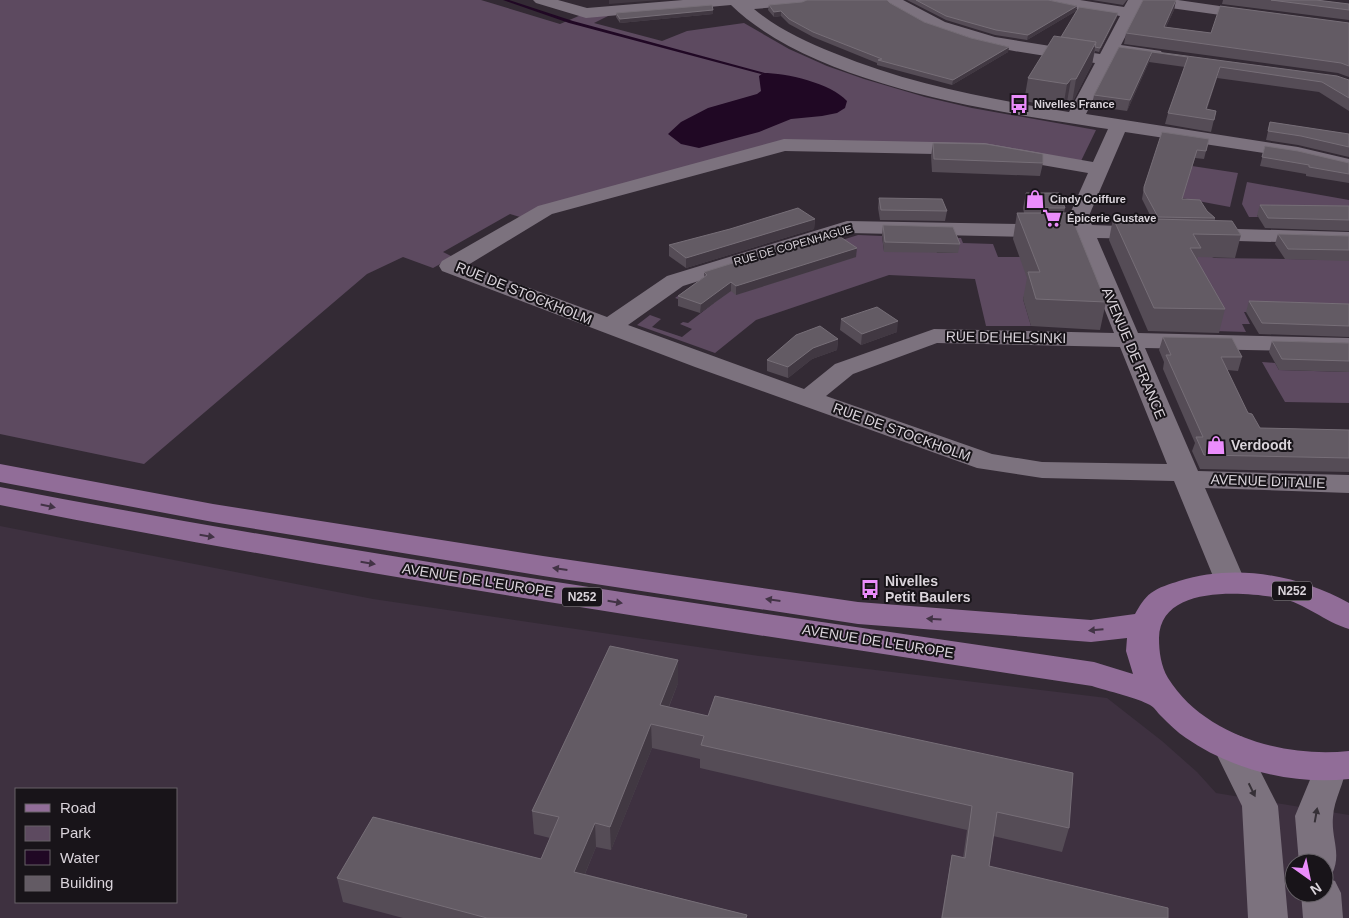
<svg xmlns="http://www.w3.org/2000/svg" width="1349" height="918" viewBox="0 0 1349 918" font-family="Helvetica,sans-serif">
<style>
.built{fill:#3e3140;fill-rule:evenodd}
.green{fill:#5d4a60}
.water{fill:#200824}
.lines{fill:none;stroke-linecap:round;stroke-linejoin:round}
.stream{fill:#200824;fill-rule:evenodd}
.street{fill:#7c727e;fill-rule:evenodd}
.primary{fill:#916d98;fill-rule:evenodd}
.wall{fill:#554c56}
.shaded-wall{fill:#413842}
.building{fill:#635b64;stroke:#766e77}
.oneway{fill:#423345}
.oneway2{fill:#363037}
.labels{text-anchor:middle;stroke-width:4;stroke-linejoin:round;paint-order:stroke}
.far-poi-label{font-size:11px;font-weight:bold;fill:#dad4db;stroke:#181419;text-anchor:start}
.far-street-label{font-size:11px;fill:#dad4db;stroke:#181419}
.shield{fill:#181419;stroke:#a09aa1;stroke-width:1}
.shield-label{font-size:12px;font-weight:bold;fill:#dad4db}
.street-label{font-size:14px;fill:#dad4db;stroke:#181419}
.poi-label{font-size:14px;font-weight:bold;fill:#dad4db;stroke:#181419;text-anchor:start}
</style>
<rect width="100%" height="100%" fill="#332a34"/>
<path class="built" d="M0,526L373,599L759,656L1107,698L1162,741L1197,772L1216,793L1349,815V918H0ZM16,789H176V902H16ZM1294,863H1324V893H1294Z"/>
<g class="green">
<polygon points="0,0 481,0 560,24 581,15 606,13 608,16 594,23 662,41 687,31 744,23 789,49 827,66 864,79 925,97 972,108 1096,130 1081,161 782,141 520,217 510,214 443,252 453,257 433,268 403,257 367,274 144,464 0,434"/>
<polygon points="1192,166 1238,173 1230,207 1182,198"/>
<polygon points="1247,182 1349,200 1349,216 1257,215 1258,217 1249,217 1242,204"/>
<polygon points="858,235 882,236 884,251 936,250 937,253 957,253 953,238 961,238 963,243 993,244 998,257 1032,257 1029,283 1023,299 1031,326 986,326 975,279 889,275 756,320 715,353 637,325 650,315 661,319 652,327 682,337 692,329 680,324 683,322 688,323 714,303 684,301 675,298 689,288"/>
<polygon points="1179,241 1214,258 1349,260 1349,315 1244,312 1250,324 1242,324 1246,332 1215,331"/>
<polygon points="1262,362 1275,363 1279,370 1349,372 1349,403 1285,402"/>
</g>
<path class="water" d="M763,73C786,73 831,83 847,101L845,108L837,113L822,116L791,119L759,132L699,148L681,144L668,134L681,122L708,108L757,94L761,91L759,76Z"/>
<g class="lines">
<polygon class="stream" points="503,0 509,0 573,21 765,73 761,74 569,23"/>
<g class="street">
<path d="M533,0H558L587,8L683,0H809L806,3L801,5L754,9C778,29 806,42 834,53C909,84 989,99 1069,112L1095,63C1033,54 957,47 903,13C897,9 889,6 884,0H903L945,22L995,37L1100,54L1120,16L1053,5L1048,3L1045,0H1080L1124,7L1128,0H1178L1261,12L1264,15L1261,18L1256,20L1142,4L1121,45L1161,51L1163,55L1161,59L1155,60L1116,55L1086,114L1298,147L1349,159V171L1296,158L1125,132L1088,218L1092,225L1147,227L1155,228L1158,233L1155,238L1147,239L1097,238L1138,333L1349,338V352L1145,348L1198,471L1349,475V493L1205,488L1245,581L1241,588L1230,591L1219,588L1215,581L1174,481L1042,478L977,468L695,367L442,271L439,266L442,261L538,206L784,139L984,143L1093,162L1108,129C997,112 814,86 731,5L586,18L536,3ZM785,151L984,155L1088,173L1068,218L1070,225L847,221L667,276L607,317L468,265L552,214ZM849,233L1076,238L1114,333L934,329L835,364L804,389L628,325L683,286ZM937,343L1120,347L1167,464L1042,462L992,454L826,396L853,374Z"/>
<polygon points="1203,228 1349,232 1349,244 1203,240 1195,239 1192,234 1195,229"/>
<polygon points="1231,733 1243,737 1278,806 1288,918 1248,918 1242,806 1213,747 1219,737"/>
<path d="M1332,754L1345,758C1349,778 1334,796 1333,817C1331,839 1342,853 1332,874L1324,877V863H1299L1295,816L1319,758Z"/>
<polygon points="1324,877 1335,881 1341,893 1343,918 1303,918 1301,893 1324,893"/>
</g>
<path class="primary" d="M0,464L213,504L543,556L858,602L1091,620L1135,614C1139,607 1144,598 1151,593C1159,587 1170,584 1179,581C1236,563 1298,575 1349,603V629C1325,622 1305,603 1280,598C1245,592 1160,584 1159,638C1159,652 1161,666 1168,678C1204,736 1285,758 1349,751V779C1293,785 1232,770 1186,738C1177,732 1169,724 1161,716C1157,712 1154,707 1150,705C1138,698 1107,691 1092,686C727,630 362,577 0,505V487C363,557 728,608 1094,662L1133,674L1126,651L1127,638L1091,642L858,624L543,576L213,522L0,482Z"/>
</g>
<g class="wall">
<polygon points="907,0 1048,0 1077,6 1076,11 1027,40 995,35 946,20"/>
<polygon points="1092,0 1127,0 1123,5"/>
<polygon points="1176,0 1174,10 1166,27 1211,33 1349,23 1349,77 1338,73 1124,44 1126,33"/>
<polygon points="1223,0 1316,0 1349,4 1349,20 1222,4"/>
<polygon points="890,3 924,22 971,38 1009,47 1008,52 952,85 877,65 877,63 813,37 789,24 781,16 774,17 768,10 769,5"/>
<polygon points="713,10 713,14 620,23 616,17 616,13"/>
<polygon points="1117,17 1099,52 1095,51 1092,64 1072,103 1067,102 1063,108 1024,101 1028,78 1061,37"/>
<polygon points="1119,47 1349,80 1349,111 1319,92 1217,78 1207,109 1216,111 1211,132 1165,124 1168,113 1185,67 1149,62 1127,111 1092,106 1094,95"/>
<polygon points="1270,122 1349,134 1349,157 1298,145 1266,140"/>
<polygon points="1209,139 1204,159 1195,158 1182,199 1207,211 1215,218 1215,220 1241,235 1235,258 1198,257 1197,261 1225,309 1219,333 1148,331 1109,240 1113,218 1152,219 1142,199 1144,187"/>
<polygon points="933,143 1043,163 1040,176 932,172 931,156"/>
<polygon points="1265,146 1349,163 1349,183 1306,176 1306,174 1260,166"/>
<polygon points="1026,193 1065,208 1064,213 1106,302 1100,330 1031,326 1023,299 1027,278 1013,239 1017,213 1024,213 1023,208"/>
<polygon points="879,198 947,211 945,221 880,220 878,208"/>
<polygon points="1260,205 1349,206 1349,231 1265,228 1257,215"/>
<polygon points="815,219 814,229 686,268 669,256 669,245"/>
<polygon points="883,225 960,244 958,253 884,252 882,235"/>
<polygon points="1278,234 1349,236 1349,261 1285,259 1275,244"/>
<polygon points="856,257 736,295 731,291 700,313 678,306 678,296 704,277 704,272"/>
<polygon points="1249,301 1349,304 1349,337 1259,334 1246,312"/>
<polygon points="841,319 897,332 861,345 840,330"/>
<polygon points="1163,337 1242,357 1238,371 1227,370 1248,413 1260,428 1349,430 1349,472 1200,469 1192,451 1195,443 1163,369 1164,362 1159,350"/>
<polygon points="838,339 837,350 812,359 788,378 767,371 767,360"/>
<polygon points="1272,341 1349,343 1349,372 1279,370 1269,352"/>
<polygon points="678,683 669,707 1069,828 1062,852 993,836 989,866 1168,918 941,918 952,855 963,858 967,830 700,768 700,759 652,748 611,850 596,847 585,874 747,915 746,918 403,918 343,902 337,878 541,859 550,838 534,834 532,811"/>
</g>
<g class="shaded-wall">
<polygon points="609,0 660,0 609,4"/>
<polygon points="1176,0 1174,10 1161,37 1164,27"/>
<polygon points="1077,6 1076,11 1027,40 1028,35"/>
<polygon points="713,10 713,14 620,23 620,19"/>
<polygon points="781,11 781,16 774,17 774,12"/>
<polygon points="1118,13 1117,17 1099,52 1100,48"/>
<polygon points="1096,42 1092,64 1072,103 1076,79"/>
<polygon points="1009,47 1008,52 952,85 953,80"/>
<polygon points="1152,52 1149,62 1127,111 1130,100"/>
<polygon points="1220,67 1217,78 1203,120 1206,109"/>
<polygon points="1071,79 1067,102 1063,108 1067,84"/>
<polygon points="815,219 814,229 686,268 686,258"/>
<polygon points="857,248 856,257 736,295 736,286"/>
<polygon points="731,282 731,291 700,313 701,304"/>
<polygon points="898,321 897,332 861,345 862,334"/>
<polygon points="838,339 837,350 812,359 788,378 788,367 813,348"/>
<polygon points="678,660 678,683 661,726 660,705"/>
<polygon points="651,724 652,748 611,850 610,827"/>
<polygon points="595,823 596,847 576,895 574,872"/>
</g>
<g class="building">
<polygon points="807,0 887,0 890,3 924,22 971,38 1009,47 953,80 878,60 882,59 813,32 789,19 781,11 774,12 769,5 802,2"/>
<polygon points="916,0 1048,0 1077,6 1028,35 996,30 946,16"/>
<polygon points="1143,0 1176,0 1164,27 1211,33 1220,6 1349,23 1349,66 1341,63 1126,33"/>
<polygon points="1271,0 1316,0 1349,4 1349,10"/>
<polygon points="712,5 713,10 620,19 616,13"/>
<polygon points="1079,7 1118,13 1100,48 1095,47 1096,42 1061,37"/>
<polygon points="1054,36 1096,42 1076,79 1071,79 1067,84 1028,78"/>
<polygon points="1119,47 1337,76 1349,80 1349,98 1322,82 1220,67 1206,109 1216,111 1214,120 1168,113 1188,57 1152,52 1130,100 1094,95"/>
<polygon points="1270,122 1349,134 1349,147 1301,136 1268,131"/>
<polygon points="1162,132 1209,139 1206,151 1197,150 1182,199 1200,200 1207,211 1215,218 1158,217 1144,191 1144,187"/>
<polygon points="933,143 986,144 1043,154 1043,163 934,159"/>
<polygon points="1265,146 1298,151 1349,163 1349,174 1309,167 1309,165 1262,157"/>
<polygon points="1026,193 1059,193 1065,208 1029,208"/>
<polygon points="879,198 942,199 947,211 881,210"/>
<polygon points="1260,205 1349,206 1349,220 1268,218"/>
<polygon points="798,208 815,219 686,258 669,245 730,229"/>
<polygon points="1017,213 1070,213 1106,302 1036,299 1028,272 1040,272"/>
<polygon points="1113,218 1232,221 1241,235 1193,234 1201,248 1190,248 1225,309 1154,308"/>
<polygon points="883,225 953,227 960,244 885,242"/>
<polygon points="833,232 857,248 736,286 731,282 701,304 678,296 707,275 704,272"/>
<polygon points="1278,234 1349,236 1349,250 1288,249"/>
<polygon points="1249,301 1349,304 1349,326 1262,323"/>
<polygon points="877,307 898,321 862,334 841,319"/>
<polygon points="820,326 838,339 813,348 788,367 767,360 796,335"/>
<polygon points="1163,337 1232,338 1242,357 1221,357 1248,413 1252,414 1260,428 1349,430 1349,458 1204,455 1196,437 1203,437 1166,355 1171,355"/>
<polygon points="1272,341 1349,343 1349,361 1282,359"/>
<polygon points="610,646 678,660 660,705 708,716 715,696 1073,773 1069,828 997,812 989,866 1168,908 1168,918 942,918 952,855 965,858 972,806 701,745 704,736 651,724 610,827 595,823 574,872 747,915 746,918 487,918 337,878 373,817 541,859 559,817 532,811"/>
</g>
<defs><path id="oneway-solid" d="M-6-.8H1V-3.2L6.5 0L1 3.2V.8H-6Z" transform="scale(1.25)"/></defs>
<g class="oneway">
<use href="#oneway-solid" transform="translate(48 506) rotate(12)"/>
<use href="#oneway-solid" transform="translate(207 536) rotate(9)"/>
<use href="#oneway-solid" transform="translate(368 563) rotate(9)"/>
<use href="#oneway-solid" transform="translate(560 569) rotate(-172)"/>
<use href="#oneway-solid" transform="translate(773 600) rotate(-172)"/>
<use href="#oneway-solid" transform="translate(615 602) rotate(9)"/>
<use href="#oneway-solid" transform="translate(934 619) rotate(-176)"/>
<use href="#oneway-solid" transform="translate(1096 630) rotate(175)"/>
</g>
<g class="oneway2">
<use href="#oneway-solid" transform="translate(1252 790) rotate(64)"/>
<use href="#oneway-solid" transform="translate(1316 815) rotate(-80)"/>
</g>
<defs>
<g id="bus-bare" transform="scale(1.5)"><path d="M-5-6H5V4H4V6H2V4H-2V6H-4V4H-5ZM-3.5-4V0h7V-4ZM-3.5 1.2v1.5H-2V1.2ZM2 1.2v1.5H3.5V1.2Z" fill="#eb8dfc" stroke="#181419" stroke-width="2.5" paint-order="stroke"/></g>
<g id="shop-bare" transform="scale(1.5)"><path d="M-5-2.5h2.3a2.7 3.5 0 0 1 5.4 0H5L5.5 6h-11ZM-1.5-2.5h3a1.5 2.3 0 0 0-3 0Z" fill="#eb8dfc" stroke="#181419" stroke-width="2.5" paint-order="stroke"/></g>
<g id="supermarket-bare" transform="scale(1.5)"><path d="M-6-5.5h2.5l.6 2H6L4.5 2H-2.5L-4.4-4H-6ZM-1.5 3.2a1.3 1.3 0 1 0 .1 0ZM3 3.2a1.3 1.3 0 1 0 .1 0Z" fill="#eb8dfc" stroke="#181419" stroke-width="2.5" paint-order="stroke"/></g>
</defs>
<g fill-rule="evenodd">
<use href="#bus-bare" x="1019" y="104"/>
<use href="#shop-bare" x="1035" y="199"/>
<use href="#supermarket-bare" x="1052" y="218"/>
<use href="#shop-bare" x="1216" y="445"/>
<use href="#bus-bare" x="870" y="589"/>
</g>
<g class="labels">
<g class="far-poi-label">
<text x="1034" y="108">Nivelles France</text>
<text x="1050" y="203">Cindy Coiffure</text>
<text x="1067" y="222">Épicerie Gustave</text>
</g>
<g class="far-street-label">
<text transform="translate(793 245) rotate(-16)" y="4">RUE DE COPENHAGUE</text>
</g>
<g class="shield">
<rect x="1272" y="581.5" width="40" height="19" rx="4"/>
<rect x="562" y="587.5" width="40" height="19" rx="4"/>
</g>
<g class="shield-label">
<text x="1292" y="595">N252</text>
<text x="582" y="601">N252</text>
</g>
<g class="street-label">
<text transform="translate(524 293) rotate(22)" y="5">RUE DE STOCKHOLM</text>
<text transform="translate(1006 337) rotate(1)" y="5">RUE DE HELSINKI</text>
<text transform="translate(1134 353) rotate(67)" y="5">AVENUE DE FRANCE</text>
<text transform="translate(902 432) rotate(20)" y="5">RUE DE STOCKHOLM</text>
<text transform="translate(1268 481) rotate(2)" y="5">AVENUE D'ITALIE</text>
<text transform="translate(478 580) rotate(9)" y="5">AVENUE DE L'EUROPE</text>
<text transform="translate(878 641) rotate(9)" y="5">AVENUE DE L'EUROPE</text>
</g>
<g class="poi-label">
<text x="1231" y="450">Verdoodt</text>
<text x="885" y="586">Nivelles<tspan x="885" dy="16">Petit Baulers</tspan></text>
</g>
</g>
<rect x="15" y="788" width="162" height="115" fill="#181419" stroke="#666167"/>
<rect x="25" y="804" width="25" height="8" fill="#916d98" stroke="#666167"/>
<text x="60" y="813" font-size="15" fill="#dad4db">Road</text>
<rect x="25" y="826" width="25" height="15" fill="#5d4a60" stroke="#666167"/>
<text x="60" y="838" font-size="15" fill="#dad4db">Park</text>
<rect x="25" y="850" width="25" height="15" fill="#200824" stroke="#666167"/>
<text x="60" y="863" font-size="15" fill="#dad4db">Water</text>
<rect x="25" y="876" width="25" height="15" fill="#635b64" stroke="#666167"/>
<text x="60" y="888" font-size="15" fill="#dad4db">Building</text>
<g transform="translate(1309 878) rotate(147)"><circle r="24" fill="#181419" stroke="#666167"/>
<path d="M0-4L9 19L0 12L-9 19Z" fill="#eb8dfc"/>
<text y="-8" font-size="14" font-weight="bold" text-anchor="middle" fill="#dad4db">N</text>
</g>
</svg>
